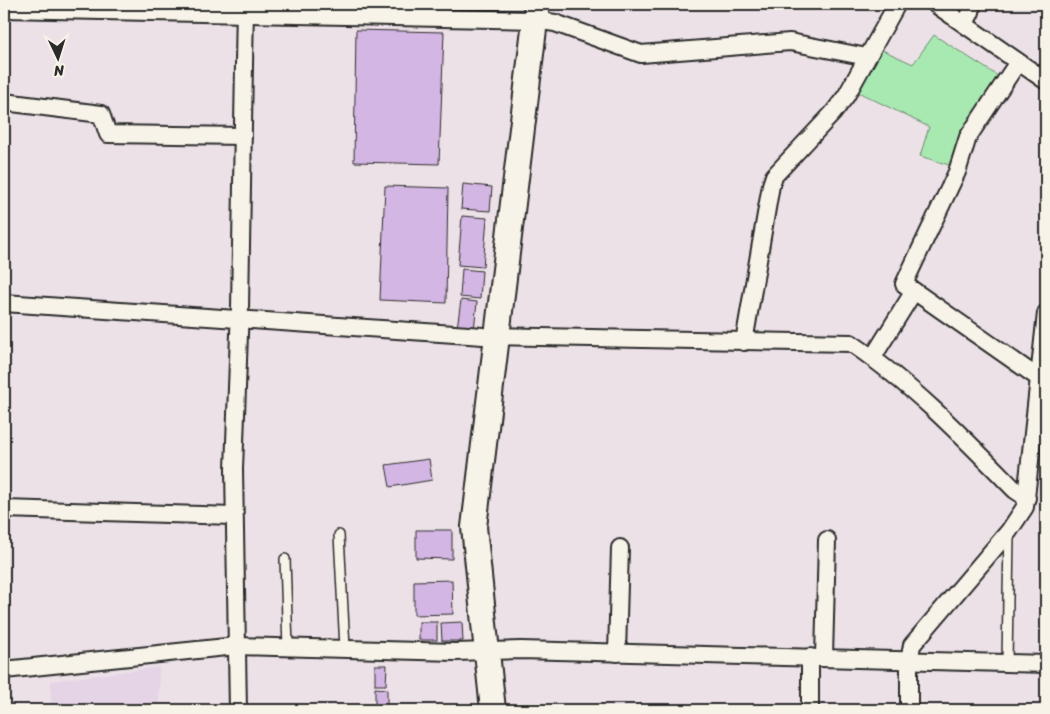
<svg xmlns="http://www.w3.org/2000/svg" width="1050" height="714" viewBox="0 0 1050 714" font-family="Sriracha,sans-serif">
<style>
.built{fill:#e5d4e6}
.green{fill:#a8e9b2;stroke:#6a8a6e}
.building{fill:#d4b6e4;stroke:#2b2b2b}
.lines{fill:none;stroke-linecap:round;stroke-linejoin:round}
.lane-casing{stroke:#2b2b2b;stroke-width:12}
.street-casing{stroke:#2b2b2b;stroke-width:20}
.secondary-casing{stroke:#2b2b2b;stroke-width:28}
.lane{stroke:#f7f3e8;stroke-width:9}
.street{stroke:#f7f3e8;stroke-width:16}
.secondary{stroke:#f7f3e8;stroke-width:24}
</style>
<rect width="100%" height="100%" fill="#ece1e7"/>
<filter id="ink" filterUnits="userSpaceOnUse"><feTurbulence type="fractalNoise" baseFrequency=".02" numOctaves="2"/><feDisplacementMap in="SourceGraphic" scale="10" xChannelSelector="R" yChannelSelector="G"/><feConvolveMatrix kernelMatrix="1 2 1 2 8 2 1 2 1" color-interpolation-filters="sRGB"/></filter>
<g filter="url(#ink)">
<polygon class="built" points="159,667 159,710 51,710 51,681"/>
<polygon class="green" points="934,35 998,76 957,144 949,165 920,156 929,127 858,92 878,48 913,64"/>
<g class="building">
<polygon points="356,30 444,32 439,164 354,162"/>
<polygon points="463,184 492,187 490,211 461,209"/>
<polygon points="385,186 448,188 446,303 380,300"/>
<polygon points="462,216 487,218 483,267 458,265"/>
<polygon points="462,269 482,271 480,299 460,297"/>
<polygon points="461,300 477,302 474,330 457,328"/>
<polygon points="429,459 432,480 390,487 386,465"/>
<polygon points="416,530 452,530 452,559 416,558"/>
<polygon points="452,580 453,614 414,615 414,581"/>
<rect x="419" y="622" width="18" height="18"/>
<polygon points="462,622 463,641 442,641 441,623"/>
<polygon points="375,665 387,665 386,685 375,685"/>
<polygon points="375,688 387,689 387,709 375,708"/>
</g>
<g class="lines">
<g class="lane-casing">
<g id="lane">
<polyline points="339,535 345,648"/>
<polyline points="285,559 288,648"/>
<polyline points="1007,664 1009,534"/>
</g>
</g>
<g class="street-casing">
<g id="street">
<polyline points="935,4 1046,81"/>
<polyline points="4,9 535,20 555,23 641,54 790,42 867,57"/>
<polyline points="965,24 971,12 972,4"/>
<polyline points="1018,62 968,137 957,172 904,284 1040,379"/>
<polyline points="4,102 101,114 108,134 243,136"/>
<path d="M4,303L483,336L851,343C912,384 964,438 1015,490L1027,498"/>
<polyline points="744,342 771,185 774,176 833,113 846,96 897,4"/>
<polyline points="873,357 914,291"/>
<polyline points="4,509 234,516"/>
<polyline points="617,653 620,548"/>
<polyline points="824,657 827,540"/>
<polyline points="4,670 236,646 455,652 521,650 1046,664"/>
<polyline points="238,710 234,469 240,307 245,4"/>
<polyline points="810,710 810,657"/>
<polyline points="909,710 909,662 912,645 1009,531 1025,507 1046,313"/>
</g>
</g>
<g class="secondary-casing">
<polyline id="secondary" points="493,710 474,527 537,4"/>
</g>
<use href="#lane" class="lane"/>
<use href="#street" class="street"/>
<use href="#secondary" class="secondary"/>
</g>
</g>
<rect width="1050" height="714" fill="none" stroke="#f7f3e8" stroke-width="20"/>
<rect x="10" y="10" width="1030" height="694" fill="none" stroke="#2b2b2b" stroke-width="2" filter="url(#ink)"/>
<g transform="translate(58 58) rotate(176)" stroke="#f7f3e8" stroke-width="4" paint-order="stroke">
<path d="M0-4L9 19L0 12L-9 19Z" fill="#2b2b2b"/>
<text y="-8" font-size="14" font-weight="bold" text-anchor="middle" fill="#2b2b2b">N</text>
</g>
</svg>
